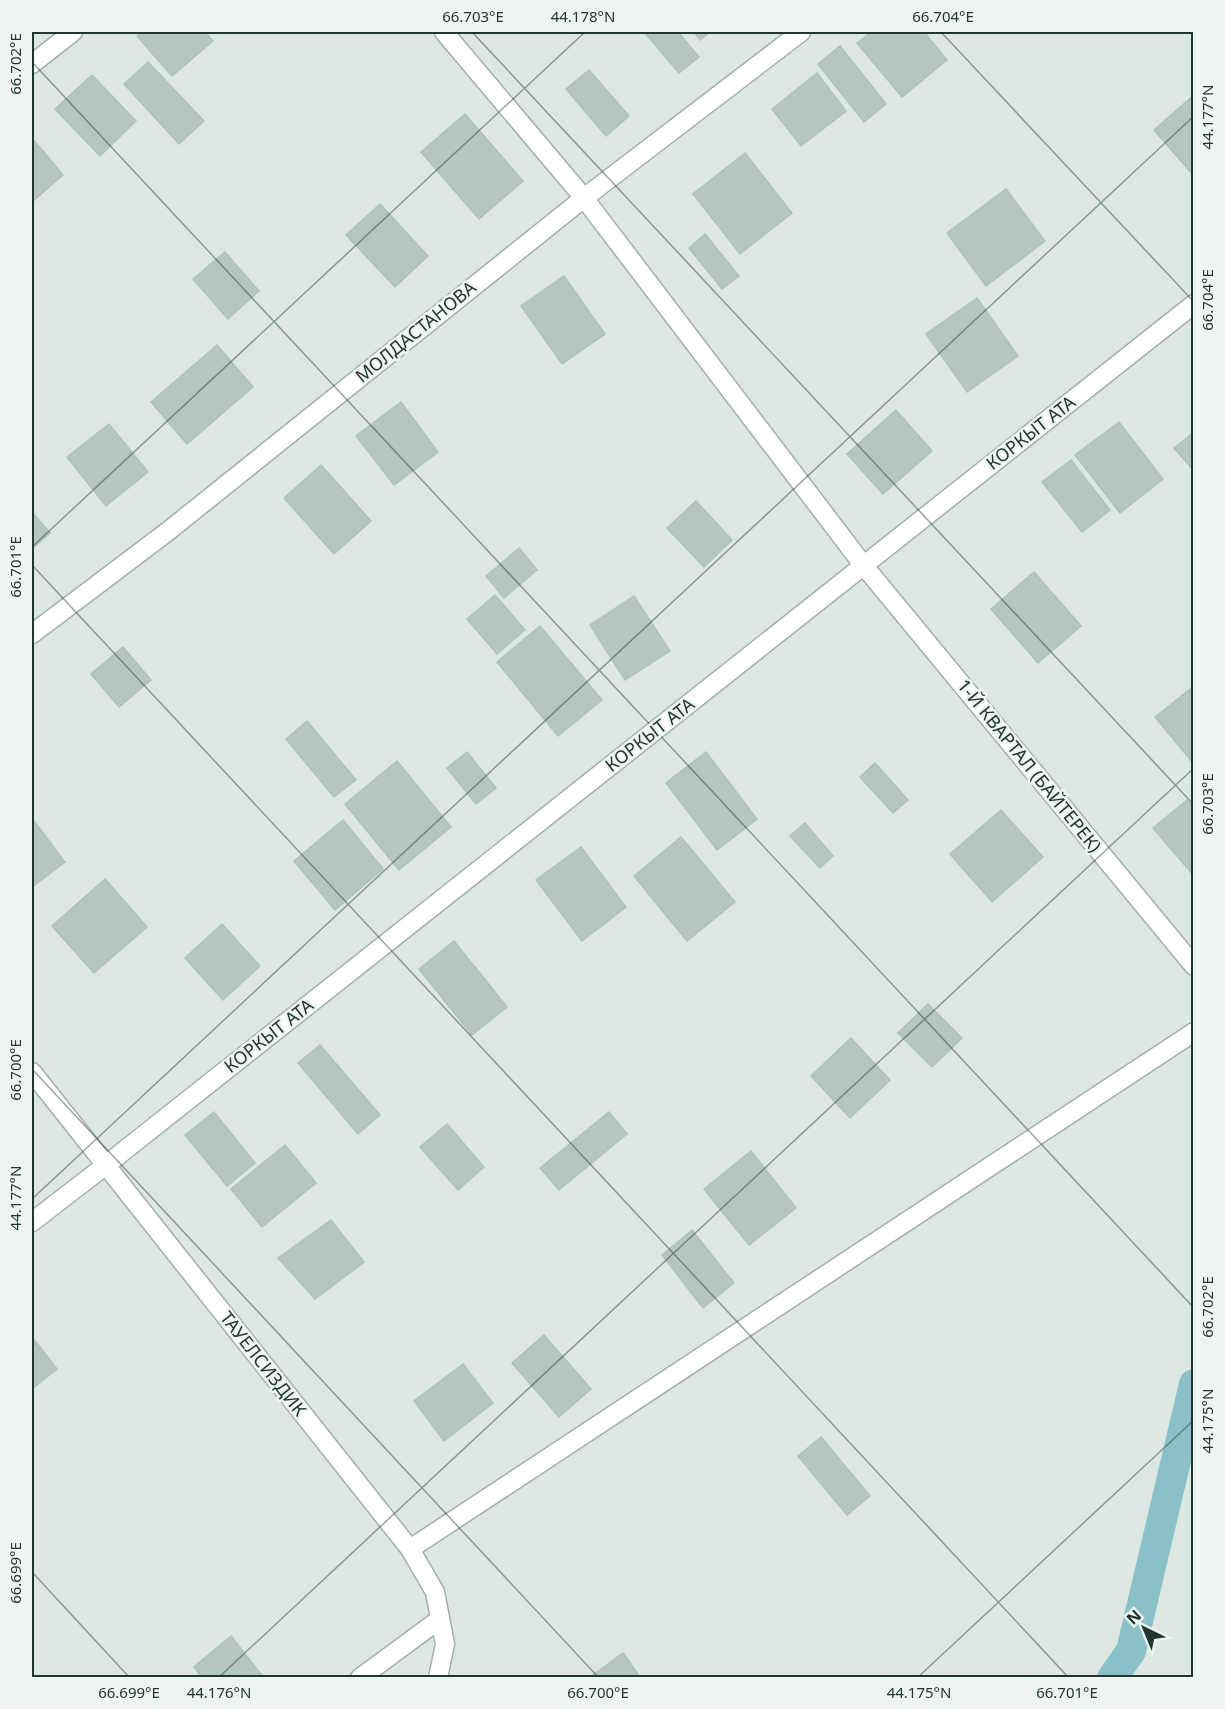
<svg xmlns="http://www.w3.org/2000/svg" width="1225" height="1709" viewBox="0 0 1225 1709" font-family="'Noto Sans',sans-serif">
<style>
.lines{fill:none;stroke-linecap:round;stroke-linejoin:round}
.canal{stroke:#8ac1c9;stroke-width:30}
.building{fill:#b7c5bf;stroke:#b1c1ba;stroke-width:1.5}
.minor-casing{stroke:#a2afaa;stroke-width:21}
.minor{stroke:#fff;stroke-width:18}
.ticks{fill:none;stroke:#213630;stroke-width:1.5;stroke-opacity:0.45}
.labels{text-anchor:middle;stroke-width:5;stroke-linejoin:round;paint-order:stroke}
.street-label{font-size:18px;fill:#213630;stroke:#eef5f1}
.neatline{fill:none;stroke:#213630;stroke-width:2}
.ticks-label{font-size:15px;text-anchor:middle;fill:#213630}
</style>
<rect width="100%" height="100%" fill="#dee8e3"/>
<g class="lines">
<polyline class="canal" points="1112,1678 1131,1651 1194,1384"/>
</g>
<g class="building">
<polygon points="142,32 205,32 213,41 172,76 137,36"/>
<polygon points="644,32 678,32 699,57 679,73"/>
<polygon points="694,32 710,32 700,40"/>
<polygon points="871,32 924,32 947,60 902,97 857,43"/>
<polygon points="840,46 886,104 864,122 818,64"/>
<polygon points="148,62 204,121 179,144 124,84"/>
<polygon points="589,70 629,116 606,136 566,89"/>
<polygon points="817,73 846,111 801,146 772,109"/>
<polygon points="92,75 136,121 100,156 55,109"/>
<polygon points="1194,95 1194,176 1154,130"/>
<polygon points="465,114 523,181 479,219 421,152"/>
<polygon points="32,138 63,175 32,202"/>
<polygon points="745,153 792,213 740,254 693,194"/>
<polygon points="1006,189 1045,241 986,286 947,233"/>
<polygon points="380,204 428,256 395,287 346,235"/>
<polygon points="705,234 739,276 722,289 689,248"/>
<polygon points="225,252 259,291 228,319 193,279"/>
<polygon points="564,276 605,334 562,364 521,306"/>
<polygon points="977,298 1018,356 967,392 926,334"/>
<polygon points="217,345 253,387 187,444 151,402"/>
<polygon points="401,402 438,452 394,485 356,436"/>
<polygon points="896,410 932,451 883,494 847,454"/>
<polygon points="1119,422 1163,479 1120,513 1075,455"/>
<polygon points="109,424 148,472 106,506 67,457"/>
<polygon points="1194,432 1194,471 1174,448"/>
<polygon points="1071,460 1110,510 1082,532 1042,482"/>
<polygon points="321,465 371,521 334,554 284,498"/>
<polygon points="696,501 732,540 704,567 667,528"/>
<polygon points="32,512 50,533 32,549"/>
<polygon points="519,548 537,570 504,598 486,576"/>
<polygon points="1034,572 1081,626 1038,663 991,609"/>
<polygon points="495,595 525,630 497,654 467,619"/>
<polygon points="634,596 670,651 625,680 590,625"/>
<polygon points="540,626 602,700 558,736 497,662"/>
<polygon points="123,647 151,680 119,707 91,674"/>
<polygon points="1194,686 1194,763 1193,763 1155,717"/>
<polygon points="307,721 356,780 334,797 286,739"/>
<polygon points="467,752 496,788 476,804 447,768"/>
<polygon points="706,752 757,819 717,850 666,783"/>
<polygon points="397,761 451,827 399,870 345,804"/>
<polygon points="875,763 908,800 893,813 860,777"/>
<polygon points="1187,800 1194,808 1194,876 1153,828"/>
<polygon points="1001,810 1043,857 992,902 950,854"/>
<polygon points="343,820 383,869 335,910 294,861"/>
<polygon points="34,821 65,862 32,887 32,823"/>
<polygon points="805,823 833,856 820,868 790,836"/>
<polygon points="681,837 735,902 687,941 634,876"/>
<polygon points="581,847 626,907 582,941 536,880"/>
<polygon points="105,879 147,927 94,973 52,926"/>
<polygon points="222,924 260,966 223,1000 185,958"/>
<polygon points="454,941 507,1007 472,1035 419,969"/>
<polygon points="928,1004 962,1038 932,1067 898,1033"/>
<polygon points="851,1038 890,1080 850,1118 811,1076"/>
<polygon points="320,1045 380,1115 358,1134 298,1063"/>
<polygon points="214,1112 255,1163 227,1186 185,1135"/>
<polygon points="609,1112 627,1134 559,1190 540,1168"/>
<polygon points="447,1124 484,1167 458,1190 420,1147"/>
<polygon points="285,1145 316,1183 262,1227 231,1189"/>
<polygon points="751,1151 796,1208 749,1245 704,1189"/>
<polygon points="331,1220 364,1262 315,1299 278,1258"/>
<polygon points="692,1230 734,1283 703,1308 662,1255"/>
<polygon points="544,1335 591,1389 559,1417 512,1363"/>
<polygon points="32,1337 57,1369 32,1389"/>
<polygon points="463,1364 493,1403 444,1441 414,1401"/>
<polygon points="821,1437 870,1496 847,1515 798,1456"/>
<polygon points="231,1636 264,1678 202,1678 194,1667"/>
<polygon points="623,1653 641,1678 589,1678"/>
</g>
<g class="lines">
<g class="minor-casing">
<g id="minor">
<polyline points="444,32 584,198 864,566 1194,966"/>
<polyline points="32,64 73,32"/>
<polyline points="32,634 167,532 584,198 801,32"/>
<polyline points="32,1072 410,1549 435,1592 445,1644 438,1678"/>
<polyline points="32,1222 106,1165 1194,304"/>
<polyline points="410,1549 1194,1032"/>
<polyline points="360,1678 440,1619"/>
</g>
</g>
<use href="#minor" class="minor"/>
</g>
<path class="ticks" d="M472,32L1194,805M941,32L1194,302M32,62L1194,1308M32,547L585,32M32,565L1069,1678M32,1069L599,1678M32,1199L1194,116M32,1572L130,1678M218,1678L1194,768M917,1678L1194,1420"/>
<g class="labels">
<g class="street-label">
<text transform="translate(416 332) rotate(-39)" y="6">МОЛДАСТАНОВА</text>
<text transform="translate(1031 433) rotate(-38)" y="6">КОРКЫТ АТА</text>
<text transform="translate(650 735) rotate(-38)" y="6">КОРКЫТ АТА</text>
<text transform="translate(1029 766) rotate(51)" y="6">1-Й КВАРТАЛ (БАЙТЕРЕК)</text>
<text transform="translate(269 1036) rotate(-38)" y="6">КОРКЫТ АТА</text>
<text transform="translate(263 1364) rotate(52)" y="6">ТАУЕЛСИЗДИК</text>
</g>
</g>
<rect width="1225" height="1709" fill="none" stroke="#eef5f1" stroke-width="66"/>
<g transform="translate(1144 1628) rotate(317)" stroke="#eef5f1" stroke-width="4.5" paint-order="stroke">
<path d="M0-4.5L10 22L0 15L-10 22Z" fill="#213630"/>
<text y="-9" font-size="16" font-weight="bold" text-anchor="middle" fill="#213630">N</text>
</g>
<rect x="33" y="33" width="1159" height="1643" class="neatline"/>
<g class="ticks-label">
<text x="473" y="22">66.703°E</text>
<text x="583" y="22">44.178°N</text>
<text x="943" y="22">66.704°E</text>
<text transform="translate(16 64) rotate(-90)" y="5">66.702°E</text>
<text transform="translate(1208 117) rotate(-90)" y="5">44.177°N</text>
<text transform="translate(1208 300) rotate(-90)" y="5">66.704°E</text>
<text transform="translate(16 567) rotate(-90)" y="5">66.701°E</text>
<text transform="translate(1208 804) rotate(-90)" y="5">66.703°E</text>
<text transform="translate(16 1070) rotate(-90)" y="5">66.700°E</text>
<text transform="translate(16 1198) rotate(-90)" y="5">44.177°N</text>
<text transform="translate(1208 1307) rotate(-90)" y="5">66.702°E</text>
<text transform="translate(1208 1421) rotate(-90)" y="5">44.175°N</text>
<text transform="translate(16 1573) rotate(-90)" y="5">66.699°E</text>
<text x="129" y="1698">66.699°E</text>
<text x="219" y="1698">44.176°N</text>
<text x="598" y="1698">66.700°E</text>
<text x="919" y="1698">44.175°N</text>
<text x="1067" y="1698">66.701°E</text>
</g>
</svg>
